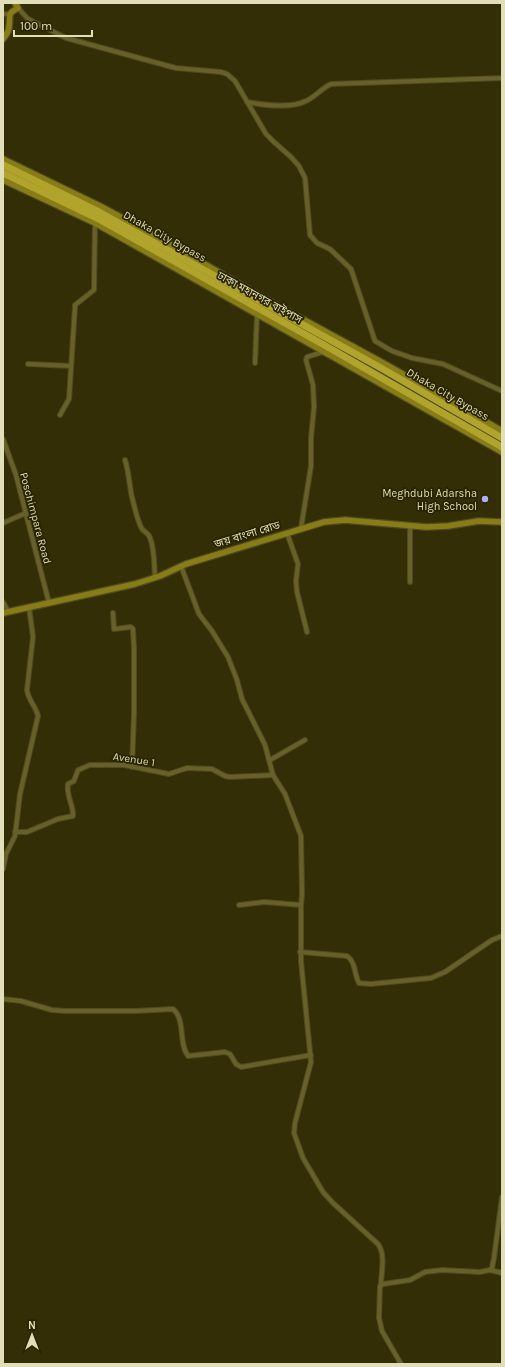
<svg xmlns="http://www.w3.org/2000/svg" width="505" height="1367" viewBox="0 0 505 1367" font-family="Karla,'Noto Sans Bengali',sans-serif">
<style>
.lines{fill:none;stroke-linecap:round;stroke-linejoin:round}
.street-casing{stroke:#4f4a22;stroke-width:6}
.secondary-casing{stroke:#4f4a22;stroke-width:8}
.highway-casing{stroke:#4f4a22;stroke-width:9}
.street{stroke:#676029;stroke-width:4}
.secondary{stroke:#877c16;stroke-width:5.5}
.highway{stroke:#b1a42c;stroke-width:7}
.poi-dot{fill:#adaffb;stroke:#292400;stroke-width:1.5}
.labels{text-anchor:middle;stroke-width:3.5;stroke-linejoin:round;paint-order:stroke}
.street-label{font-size:11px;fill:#e1deb9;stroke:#292400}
.poi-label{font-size:11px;fill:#e1deb9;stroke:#292400;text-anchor:end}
</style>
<rect width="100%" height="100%" fill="#332e05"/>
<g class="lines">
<g class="street-casing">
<g id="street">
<polyline points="18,8 28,19 66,38 161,64 176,68 221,72 227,74 235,81 266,134 274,142 291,157 299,166 305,178 310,235 317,243 330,249 351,269 375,341 392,351 412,358 443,364 502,391"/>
<polyline points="3,14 10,14"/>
<path d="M247,102C264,105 290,109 306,101C315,97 322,88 331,84L502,78"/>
<polyline points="255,363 257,315"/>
<polyline points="28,364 71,366"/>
<polyline points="60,415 69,399 75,307 75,305 94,290 95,223"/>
<polyline points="3,439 16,475 49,603"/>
<path d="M125,460C130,475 129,490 134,505C136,513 138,522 142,529C144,532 149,533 150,538C155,550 154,565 155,578"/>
<polyline points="3,523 26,513"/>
<polyline points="410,526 410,582"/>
<polyline points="301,528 311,466 311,438 314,407 313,385 306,360 307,357 323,352"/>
<polyline points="287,533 298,564 296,581 297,592 307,632"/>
<path d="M181,566L199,614L212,631L228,657L237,680L242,699L265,745L273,775L285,794L301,836L302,895L301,905V961L311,1062L295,1123L294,1133L303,1158L323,1192L333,1203L378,1244C386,1255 381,1272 381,1285"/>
<polyline points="3,602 8,611"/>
<polyline points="113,613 114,629 131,627 133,629 134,648 134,714 132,767"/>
<polyline points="270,760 305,740"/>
<path d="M15,832H27L58,819L73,816C74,806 66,797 68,784L74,781L78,770L90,765H124L169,774L187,768L212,769L225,776L230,777L273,775"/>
<path d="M3,869L6,854L15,836L20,794L38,716C36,706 28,700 27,690L33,637L29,607"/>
<polyline points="239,905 264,902 301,905"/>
<path d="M300,952L347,956C356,962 354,974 359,983L371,984L431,978L445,972L492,940L502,936"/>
<path d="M3,999L21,1001L52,1010L65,1011H136L173,1009C186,1020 178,1043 188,1056L225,1052L230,1054L236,1064L241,1067L311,1055"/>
<polyline points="490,1270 502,1273"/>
<polyline points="401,1364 382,1331 379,1318 380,1286 383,1284 410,1280 425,1272 442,1270 480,1272 490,1270 492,1268 494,1258 502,1197"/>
</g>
</g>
<g class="secondary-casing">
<g id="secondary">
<path d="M3,39C6,35 9,32 9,27C11,16 6,14 18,8L15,3"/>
<polyline points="3,159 102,207 168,243 262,297 385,364 502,431"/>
<polyline points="3,180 95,223 502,452"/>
<polyline points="3,613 135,584 160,576 186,564 324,522 345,520 426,527 448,526 479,521 502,522"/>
</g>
</g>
<g class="highway-casing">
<g id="highway">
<polyline points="3,165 99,212 381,368 502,438"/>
<polyline points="3,173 97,218 326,346 502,447"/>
</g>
</g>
<use href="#street" class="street"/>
<use href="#secondary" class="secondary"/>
<use href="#highway" class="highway"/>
</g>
<circle class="poi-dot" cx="485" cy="499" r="4"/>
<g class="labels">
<g class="street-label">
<text transform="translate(165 236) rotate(29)" y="4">Dhaka City Bypass</text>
<text transform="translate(260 297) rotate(29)" y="4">ঢাকা মহানগর বাইপাস</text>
<text transform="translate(448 394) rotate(30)" y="4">Dhaka City Bypass</text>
<text transform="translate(36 518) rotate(75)" y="4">Poschimpara Road</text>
<text transform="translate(247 534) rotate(-17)" y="4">জয় বাংলা রোড</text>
<text transform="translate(134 759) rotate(9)" y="4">Avenue 1</text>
</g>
<g class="poi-label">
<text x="477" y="497">Meghdubi Adarsha<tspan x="477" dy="13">High School</tspan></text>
</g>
</g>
<rect width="505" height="1367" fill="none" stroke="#e1deb9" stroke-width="8"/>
<g transform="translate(32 1335)" stroke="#292400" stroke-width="3" paint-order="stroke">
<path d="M0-3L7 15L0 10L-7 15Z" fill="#e1deb9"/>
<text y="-6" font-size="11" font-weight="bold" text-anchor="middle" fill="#e1deb9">N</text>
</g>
<path d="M14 30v6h78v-6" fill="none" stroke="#e1deb9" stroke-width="2"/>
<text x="20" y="30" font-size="12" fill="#e1deb9" stroke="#292400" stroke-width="3" paint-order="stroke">100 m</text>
</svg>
